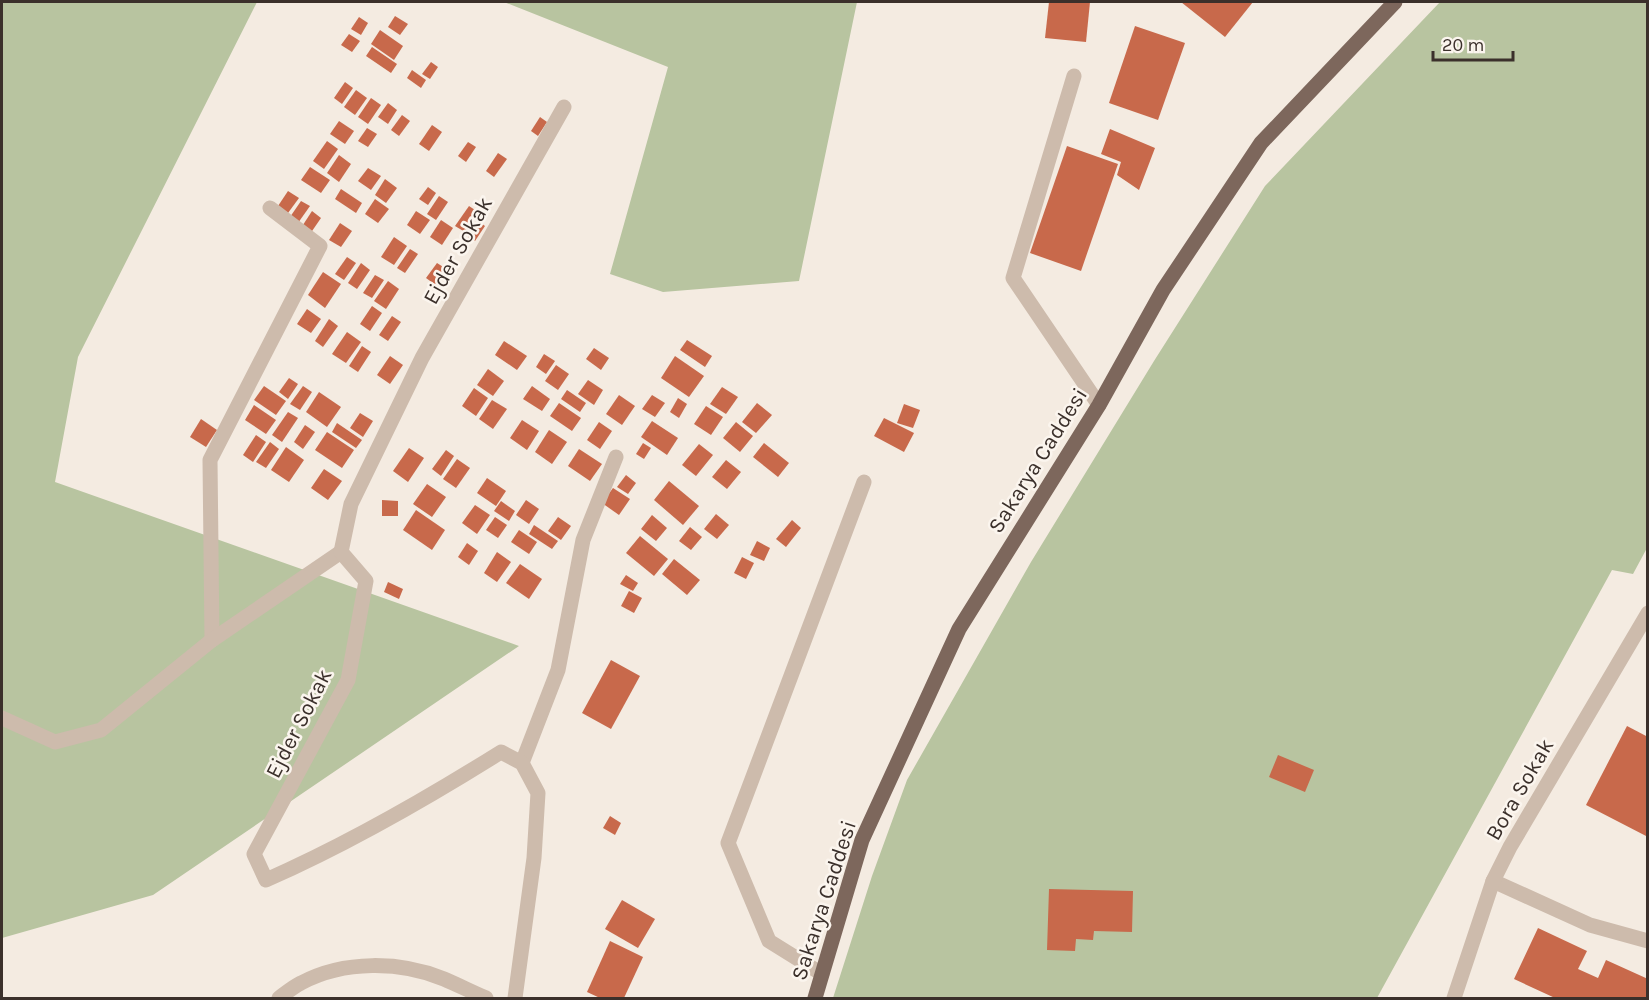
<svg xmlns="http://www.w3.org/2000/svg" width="1649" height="1000" viewBox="0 0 1649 1000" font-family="Karla,sans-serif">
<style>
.green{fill:#b8c4a0}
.building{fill:#c8694b}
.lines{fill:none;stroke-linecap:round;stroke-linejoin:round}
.minor{stroke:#cdbbac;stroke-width:15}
.major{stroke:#7d675c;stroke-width:15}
.labels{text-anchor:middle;stroke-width:5;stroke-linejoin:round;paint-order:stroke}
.street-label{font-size:22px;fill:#3b302b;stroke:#fbf5ee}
</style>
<rect width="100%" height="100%" fill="#f4ebe1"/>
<g class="green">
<polygon points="2,2 257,2 78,357 55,482 519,646 153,895 2,938"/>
<polygon points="504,2 857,2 799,281 663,292 610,274 668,67"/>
<polygon points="1440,2 1647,2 1647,548 1633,574 1612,570 1377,998 833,998 872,876 907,780 1031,562 1154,361 1265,186"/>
</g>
<g class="building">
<polygon points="1049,2 1090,2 1086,42 1045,38"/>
<polygon points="1181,2 1253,2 1225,37"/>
<polygon points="395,16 408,24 400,35 388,27"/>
<polygon points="359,17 368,23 361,35 351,29"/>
<polygon points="1135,26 1185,43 1158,120 1109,103"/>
<polygon points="380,30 403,46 394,60 371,44"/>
<polygon points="349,34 360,41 352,52 341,45"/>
<polygon points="372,47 397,64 391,73 366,56"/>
<polygon points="431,62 438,67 430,79 422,74"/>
<polygon points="412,70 426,80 421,88 407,78"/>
<polygon points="345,82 353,88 342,104 334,98"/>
<polygon points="356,90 367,98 355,115 344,107"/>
<polygon points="371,98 381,105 368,124 358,117"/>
<polygon points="388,103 397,110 388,124 378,117"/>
<polygon points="402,115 410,121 399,136 391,130"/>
<polygon points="540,117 547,122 538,136 531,131"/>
<polygon points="339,121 354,131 345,144 330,134"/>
<polygon points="432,125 442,132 429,151 419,144"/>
<polygon points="367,128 377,134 368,147 358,141"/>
<polygon points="1110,129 1155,148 1139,190 1117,175 1121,162 1101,154"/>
<polygon points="327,141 338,149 324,169 313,161"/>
<polygon points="468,142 476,147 466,162 458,156"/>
<polygon points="1067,146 1118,164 1081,271 1030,253"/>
<polygon points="498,153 507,159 494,177 486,171"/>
<polygon points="339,155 351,164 339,182 327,173"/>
<polygon points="310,167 330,180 321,193 301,180"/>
<polygon points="368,168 381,176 371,190 358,181"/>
<polygon points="385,179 397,188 386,203 375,195"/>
<polygon points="428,187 436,193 428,205 419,199"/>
<polygon points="341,189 362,203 356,213 335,199"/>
<polygon points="288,191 299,198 288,213 278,206"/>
<polygon points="439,196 448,202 436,220 427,214"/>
<polygon points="375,199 389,209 378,223 365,214"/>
<polygon points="301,201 310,206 298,223 290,217"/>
<polygon points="469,206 478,212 465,232 455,226"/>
<polygon points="312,211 321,218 310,234 301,228"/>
<polygon points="416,211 430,220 420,234 407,225"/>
<polygon points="441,220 453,228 442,245 430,237"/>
<polygon points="478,221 485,226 475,241 468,237"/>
<polygon points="340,223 352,231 341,247 329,240"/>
<polygon points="394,237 407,246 394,265 381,257"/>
<polygon points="410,249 418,254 405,273 397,268"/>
<polygon points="347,257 356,263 344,280 335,274"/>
<polygon points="361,263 370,270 357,289 348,283"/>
<polygon points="437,263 448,270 437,286 426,278"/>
<polygon points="323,272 341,284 325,308 308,295"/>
<polygon points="375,275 384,280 372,298 363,293"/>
<polygon points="388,281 399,289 386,309 374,301"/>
<polygon points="372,306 382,313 370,331 360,324"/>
<polygon points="307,309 321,319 311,333 297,324"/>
<polygon points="392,316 401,322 388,341 379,335"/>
<polygon points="329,319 338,326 323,347 315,341"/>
<polygon points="347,332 361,342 346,363 332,354"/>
<polygon points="687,340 712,356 705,367 680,350"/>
<polygon points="504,341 527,356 517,370 495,355"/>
<polygon points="362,346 371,352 358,372 349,366"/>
<polygon points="594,348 609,358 601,370 586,359"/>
<polygon points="544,354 555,361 546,374 536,367"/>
<polygon points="390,356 403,365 390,384 377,375"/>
<polygon points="675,356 704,376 689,397 661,378"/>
<polygon points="556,365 569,374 558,390 545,381"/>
<polygon points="488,369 504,381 493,396 477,385"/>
<polygon points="289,378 298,384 288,399 279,392"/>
<polygon points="588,380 603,390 594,405 578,394"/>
<polygon points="264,386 286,401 276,415 254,400"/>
<polygon points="303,386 312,392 300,410 290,404"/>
<polygon points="532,386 550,399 542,411 523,399"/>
<polygon points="722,387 738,397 726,414 710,404"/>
<polygon points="474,388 488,398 476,416 462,406"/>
<polygon points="567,390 586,403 580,412 561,399"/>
<polygon points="319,392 341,407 327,427 306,412"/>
<polygon points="619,395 635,406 622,425 606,414"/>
<polygon points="652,395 665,403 655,417 642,409"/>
<polygon points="678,398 687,404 679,418 670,412"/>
<polygon points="492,400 507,409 493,429 479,419"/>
<polygon points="559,403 581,418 572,431 550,416"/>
<polygon points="757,403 772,415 756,433 742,422"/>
<polygon points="904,404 920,410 913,428 897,423"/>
<polygon points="254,405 276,420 266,434 245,420"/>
<polygon points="706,406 723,417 711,435 694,424"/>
<polygon points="288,412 298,418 282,442 272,435"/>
<polygon points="360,413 373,421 363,437 350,428"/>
<polygon points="884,418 914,433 904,452 874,436"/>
<polygon points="201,419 217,430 206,447 190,437"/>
<polygon points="522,420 539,431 527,450 510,438"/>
<polygon points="652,421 678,438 667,455 641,437"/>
<polygon points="599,422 612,431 600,449 587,440"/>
<polygon points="736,422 753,436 740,452 723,438"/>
<polygon points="337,423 362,440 356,448 332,432"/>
<polygon points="305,425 315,432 303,449 294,442"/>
<polygon points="549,430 567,442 552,464 535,452"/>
<polygon points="327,432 354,450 342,468 315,450"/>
<polygon points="256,435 266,442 253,462 243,455"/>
<polygon points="270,442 279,449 266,468 256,462"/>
<polygon points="643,443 651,448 644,459 636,454"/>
<polygon points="764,443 789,463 778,477 753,457"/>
<polygon points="699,444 713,455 696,476 682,465"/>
<polygon points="286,447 304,460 289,482 271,470"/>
<polygon points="409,448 424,458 408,482 393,471"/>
<polygon points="579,449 602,464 590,481 568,466"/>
<polygon points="446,450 454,456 441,476 432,469"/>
<polygon points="457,459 470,468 456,488 443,479"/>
<polygon points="726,460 741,472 727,489 712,477"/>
<polygon points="324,469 342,481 328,500 311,488"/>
<polygon points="626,475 636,483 628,494 617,487"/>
<polygon points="487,478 506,491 496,506 477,493"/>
<polygon points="669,481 699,506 683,525 654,500"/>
<polygon points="427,484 446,497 432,517 413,504"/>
<polygon points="613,488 630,499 619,515 602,503"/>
<polygon points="382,500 398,501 398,516 382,516"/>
<polygon points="526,500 539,509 529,524 516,515"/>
<polygon points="501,501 515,511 509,521 494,511"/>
<polygon points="475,505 490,515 477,534 462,523"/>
<polygon points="416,510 445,530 432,550 403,530"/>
<polygon points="716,514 729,525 717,539 704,529"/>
<polygon points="652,515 667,528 656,541 641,529"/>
<polygon points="495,517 507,525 498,538 486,530"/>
<polygon points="558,517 571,526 561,540 548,531"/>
<polygon points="792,520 801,528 786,547 776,539"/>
<polygon points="534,525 558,541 552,549 529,534"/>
<polygon points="690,527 702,537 691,550 679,541"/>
<polygon points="519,530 537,542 529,554 511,542"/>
<polygon points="640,536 668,559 654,576 626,553"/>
<polygon points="757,541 770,548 764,561 750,555"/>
<polygon points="467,543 478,551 469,565 458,557"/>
<polygon points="497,552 511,562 497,582 484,573"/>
<polygon points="742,557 754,563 746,579 734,573"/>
<polygon points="674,559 700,580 687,595 662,574"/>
<polygon points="520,564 542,579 529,599 506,583"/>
<polygon points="626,575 638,583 633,591 620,584"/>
<polygon points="388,582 403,589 399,599 384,592"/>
<polygon points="629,591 642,598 634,613 621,606"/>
<polygon points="611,660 640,676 611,729 582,713"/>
<polygon points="1627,726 1648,737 1648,837 1586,805"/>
<polygon points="1278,755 1314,770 1305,792 1269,777"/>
<polygon points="610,816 621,823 615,835 603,828"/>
<polygon points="1049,889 1133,891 1132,932 1094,931 1093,940 1076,939 1075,951 1047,950"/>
<polygon points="622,900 655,919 638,948 605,929"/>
<polygon points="1538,928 1587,951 1578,969 1598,978 1606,960 1648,979 1648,998 1555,998 1514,979"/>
<polygon points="610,941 643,957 624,998 600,998 587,992"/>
</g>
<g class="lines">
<g class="minor">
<polyline points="1074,76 1013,278 1099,405"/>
<polyline points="212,640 210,460 320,246 270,208"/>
<polyline points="2,718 55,742 101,730 212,640 341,552"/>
<polyline points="522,763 558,670 583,540 616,457"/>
<polyline points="1493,881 1590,925 1648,941"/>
<polyline points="822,974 769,941 728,843 864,482"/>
<path d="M279,998C286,993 293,987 301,983C344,960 400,961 444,979C458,985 472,992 486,998"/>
<path d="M515,998L534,858L538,793L522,763L501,752C426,799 348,844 266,880L254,854L348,680L366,581L341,552L351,504L422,358L564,107"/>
<polyline points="1454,998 1493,881 1510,847 1648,613"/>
</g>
<polyline class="major" points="815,998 862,840 959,629 1099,405 1163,290 1261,143 1395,2"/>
</g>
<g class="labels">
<g class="street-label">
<text transform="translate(457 250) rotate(-61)" y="8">Ejder Sokak</text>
<text transform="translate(1037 460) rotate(-58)" y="8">Sakarya Caddesi</text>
<text transform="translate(298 723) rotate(-63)" y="8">Ejder Sokak</text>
<text transform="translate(1519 789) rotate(-60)" y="8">Bora Sokak</text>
<text transform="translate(823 900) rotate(-72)" y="8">Sakarya Caddesi</text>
</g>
</g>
<rect width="1649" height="1000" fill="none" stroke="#3b302b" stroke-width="6"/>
<path d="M1433 51v9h80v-9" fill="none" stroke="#3b302b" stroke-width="3"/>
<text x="1442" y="51" font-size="18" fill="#3b302b" stroke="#fbf5ee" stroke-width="4.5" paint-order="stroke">20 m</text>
</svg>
